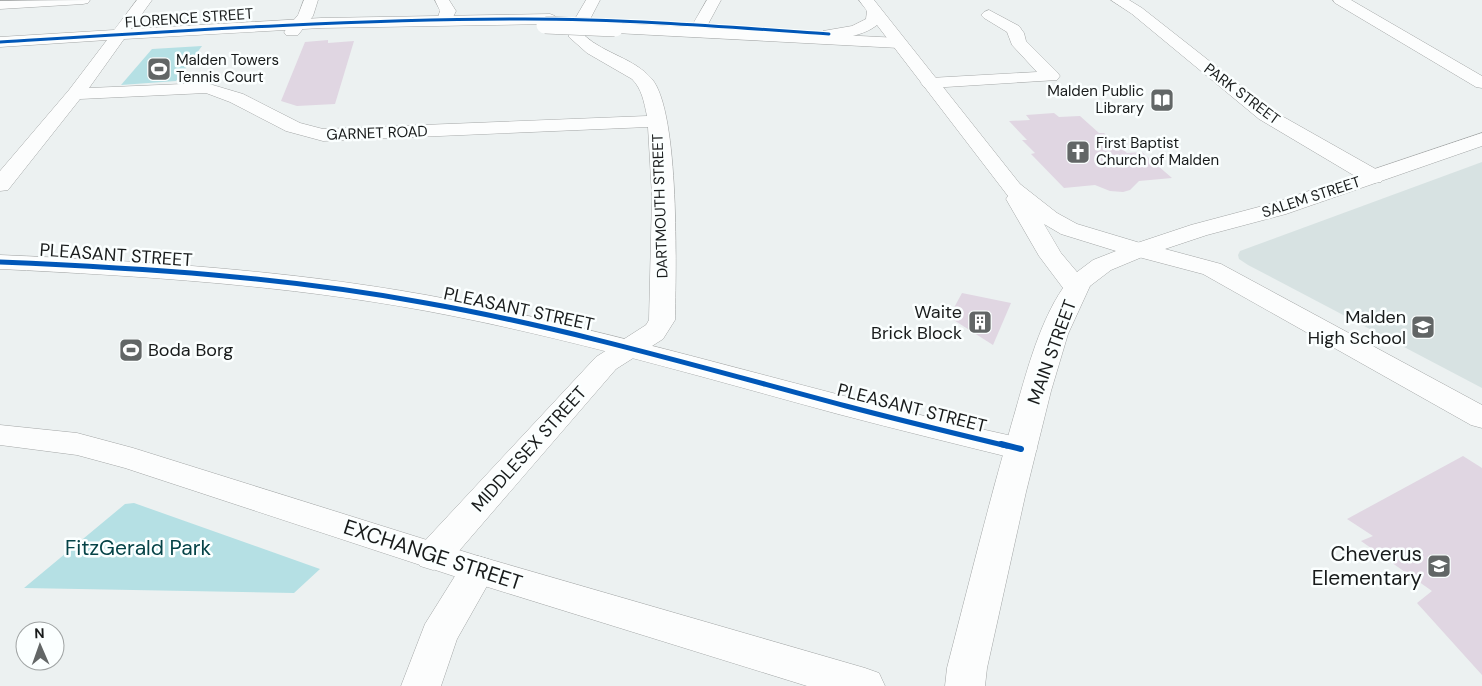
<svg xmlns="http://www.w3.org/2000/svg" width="1482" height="686" viewBox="0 0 1482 686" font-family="'DM Sans',sans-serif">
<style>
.built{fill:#d7e2e2}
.green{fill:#b5e0e4}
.building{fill:#e0d6e2}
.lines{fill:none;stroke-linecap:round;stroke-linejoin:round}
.minor-casing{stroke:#a3a6a6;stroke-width:1}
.tertiary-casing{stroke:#a3a6a6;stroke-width:1}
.secondary-casing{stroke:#a3a6a6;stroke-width:1}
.primary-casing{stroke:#a3a6a6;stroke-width:1}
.minor{fill:#fcfdfd;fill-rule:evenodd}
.tertiary{fill:#fcfdfd;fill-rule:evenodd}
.secondary{fill:#fcfdfd;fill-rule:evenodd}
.primary{fill:#fcfdfd;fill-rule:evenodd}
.tertiary-bridge-casing{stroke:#a3a6a6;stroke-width:18;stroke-linecap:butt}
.tertiary-bridge{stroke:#fcfdfd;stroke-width:17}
.cycleway-far2-casing{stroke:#fbffff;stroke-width:5}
.cycleway-far1-casing{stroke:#fbffff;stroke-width:8}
.cycleway-casing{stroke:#fbffff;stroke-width:9}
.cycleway-far2{stroke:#0057b8;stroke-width:3}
.cycleway-far1{stroke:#0057b8;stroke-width:5}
.cycleway{stroke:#0057b8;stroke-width:6}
.labels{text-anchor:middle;stroke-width:5;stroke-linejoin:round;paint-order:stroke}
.far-street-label{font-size:15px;fill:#181b1b;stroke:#fbffff}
.far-poi-label{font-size:15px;fill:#181b1b;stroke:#fbffff;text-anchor:start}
.street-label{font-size:18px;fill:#181b1b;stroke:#fbffff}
.poi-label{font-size:18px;fill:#181b1b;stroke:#fbffff;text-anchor:end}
.near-park-label{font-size:21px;fill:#054347;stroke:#fbffff}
.near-poi-label{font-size:21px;fill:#181b1b;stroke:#fbffff;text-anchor:end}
.near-street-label{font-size:21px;fill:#181b1b;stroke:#fbffff}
</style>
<rect width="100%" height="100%" fill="#ecf1f1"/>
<polygon class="built" points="1482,162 1482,388 1248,265 1239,259 1238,255 1240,251"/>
<g class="green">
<polygon points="202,46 176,81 121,85 152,49"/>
<polygon points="134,503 320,569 294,593 24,588 119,509 125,504"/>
</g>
<g class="building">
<polygon points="328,40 328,43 354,41 335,104 297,106 281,101 305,42"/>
<polygon points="1054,113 1059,117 1080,116 1099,133 1104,133 1127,153 1142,152 1172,178 1139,181 1130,190 1123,192 1110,191 1095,185 1064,188 1031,154 1035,153 1022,140 1027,140 1009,121 1030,120 1026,115"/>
<polygon points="962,293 1011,303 993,345 949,317"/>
<polygon points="1463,456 1482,468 1482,675 1417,603 1432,591 1361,541 1373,536 1347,519"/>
</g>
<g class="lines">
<g class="minor-casing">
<g id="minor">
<polygon points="90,0 88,3 83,4 0,9 0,1"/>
<polygon points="304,0 318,0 313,16 298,35 286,35 284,32 298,15"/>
<polygon points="435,0 449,0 456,11 450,23 440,23 437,20 440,11"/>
<polygon points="1111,0 1129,0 1142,8 1273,111 1381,172 1384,177 1381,182 1373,183 1365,182 1259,119 1132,14"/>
<polygon points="1333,0 1351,0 1482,76 1482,88 1476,87 1335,3"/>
<polygon points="989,10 1019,26 1024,33 1026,41 1057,72 1060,76 1057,80 930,88 924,87 921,83 924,79 930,78 1037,72 1012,45 1007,32 984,18 981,15 984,12"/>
</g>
</g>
<g class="tertiary-casing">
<g id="tertiary">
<path d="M137,0H152L131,29L321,18L550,14L555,16L558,19L555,22L550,24L321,28L124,39L89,88L206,83L243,94L300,123L323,129L647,116C644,102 642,89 632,79L587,53L569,37V29L586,0H600L585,29V36C605,54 634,58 652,79C680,113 676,272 675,320L663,339L616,369L446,566L433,570L420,566L415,556L420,546L596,357L646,325L649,320L652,196L648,127L323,141L286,131L230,102L206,93L80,99L8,190L0,191V171L69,90L107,40L0,47V37L114,30Z"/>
<polygon points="707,0 721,0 706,28 899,38 905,40 907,43 905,46 899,48 615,33 609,31 607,28 609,25 615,23 691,27"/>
<polygon points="478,556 491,560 496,570 457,639 441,686 401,686 425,624 465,560"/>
</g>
</g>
<g class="secondary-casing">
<g id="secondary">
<polygon points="1482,133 1482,146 1286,214 1207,235 1165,249 1221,264 1482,405 1482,428 1471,425 1203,274 1131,255 1127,250 1131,245 1191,225 1270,204"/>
<path d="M0,255C143,261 286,270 426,295C569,321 708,361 848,397C905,412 963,425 1021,438L1032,441L1037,449L1032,457L1021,460C960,445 899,430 838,414C702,377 566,337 427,311C286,285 143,276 0,269Z"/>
<polygon points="0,425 77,433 133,448 478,556 865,668 879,673 885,686 807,686 478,584 125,468 77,455 0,445"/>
</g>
</g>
<g class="primary-casing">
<path id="primary" d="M859,0H874L1020,184L1057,213L1077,224L1147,245L1151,250L1147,255L1111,270L1090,286L1068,334L1051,391L1026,492L987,668L985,686H945L947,668C968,587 988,506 1011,426C1024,382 1037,326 1063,288L1039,256L1006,199L1008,196L877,25C865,35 839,41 823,37L821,34L823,31L852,26L866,19L867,11ZM1044,224L1061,234L1116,251L1093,260L1077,272L1061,253Z"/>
</g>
<use href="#minor" class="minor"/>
<use href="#tertiary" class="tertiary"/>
<use href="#secondary" class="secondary"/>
<use href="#primary" class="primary"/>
<g class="tertiary-bridge-casing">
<polyline id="tertiary-bridge" points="545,25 615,28"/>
</g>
<use href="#tertiary-bridge" class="tertiary-bridge"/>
<g class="cycleway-far2-casing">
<path id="cycleway-far2" d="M0,42C175,31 350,19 525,19C626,19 728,27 829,34"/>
</g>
<g class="cycleway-far1-casing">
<path id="cycleway-far1" d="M0,262C143,268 285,277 426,303C568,328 707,369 846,406C899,420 953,433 1007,446"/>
</g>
<g class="cycleway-casing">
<polyline id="cycleway" points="1001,444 1021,449"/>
</g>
<use href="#cycleway-far2" class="cycleway-far2"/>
<use href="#cycleway-far1" class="cycleway-far1"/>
<use href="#cycleway" class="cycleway"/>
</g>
<defs>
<g id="stadium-square" transform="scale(1.25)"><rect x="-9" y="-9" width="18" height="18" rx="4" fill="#626666" stroke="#fbffff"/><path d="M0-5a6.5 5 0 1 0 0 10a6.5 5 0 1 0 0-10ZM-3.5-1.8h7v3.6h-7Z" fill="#fff"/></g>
<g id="library-square" transform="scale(1.25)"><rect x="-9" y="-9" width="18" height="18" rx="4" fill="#626666" stroke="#fbffff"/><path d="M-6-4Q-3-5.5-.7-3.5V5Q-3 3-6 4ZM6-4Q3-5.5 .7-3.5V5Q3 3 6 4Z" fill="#fff"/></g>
<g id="church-square" transform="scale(1.25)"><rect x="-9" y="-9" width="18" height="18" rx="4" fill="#626666" stroke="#fbffff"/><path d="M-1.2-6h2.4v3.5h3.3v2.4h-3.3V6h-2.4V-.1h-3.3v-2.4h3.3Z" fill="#fff"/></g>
<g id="building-square" transform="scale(1.25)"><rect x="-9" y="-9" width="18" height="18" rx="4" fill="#626666" stroke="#fbffff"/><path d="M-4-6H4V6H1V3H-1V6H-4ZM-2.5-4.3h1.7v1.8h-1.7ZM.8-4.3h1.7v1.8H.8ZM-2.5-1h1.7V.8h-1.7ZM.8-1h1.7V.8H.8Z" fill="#fff"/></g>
<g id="school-square" transform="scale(1.25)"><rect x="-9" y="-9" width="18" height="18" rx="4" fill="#626666" stroke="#fbffff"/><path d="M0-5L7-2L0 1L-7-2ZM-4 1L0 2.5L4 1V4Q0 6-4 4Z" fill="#fff"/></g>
</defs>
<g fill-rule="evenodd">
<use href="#stadium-square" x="159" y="69"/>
<use href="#library-square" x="1162" y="100"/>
<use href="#church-square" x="1078" y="152"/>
<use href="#building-square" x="980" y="322"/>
<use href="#school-square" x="1423" y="327"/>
<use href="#stadium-square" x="131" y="350"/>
<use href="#school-square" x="1439" y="566"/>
</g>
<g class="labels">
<g class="far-street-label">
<text transform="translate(189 18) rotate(-4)" y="5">FLORENCE STREET</text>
<text transform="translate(1242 94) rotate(37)" y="5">PARK STREET</text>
<text transform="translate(377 133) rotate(-2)" y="5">GARNET ROAD</text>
<text transform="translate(1311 197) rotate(-18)" y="5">SALEM STREET</text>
<text transform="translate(660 206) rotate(-92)" y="5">DARTMOUTH STREET</text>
</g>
<g class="far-poi-label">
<text x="176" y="65">Malden Towers<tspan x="176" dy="17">Tennis Court</tspan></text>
<text x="1144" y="96" text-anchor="end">Malden Public<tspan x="1144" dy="17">Library</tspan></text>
<text x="1096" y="148">First Baptist<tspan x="1096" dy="17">Church of Malden</tspan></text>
</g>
<g class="street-label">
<text transform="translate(116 255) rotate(4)" y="6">PLEASANT STREET</text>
<text transform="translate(519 309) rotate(12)" y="6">PLEASANT STREET</text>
<text transform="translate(1052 352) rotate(-70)" y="6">MAIN STREET</text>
<text transform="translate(912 408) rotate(14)" y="6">PLEASANT STREET</text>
<text transform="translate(529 449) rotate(-48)" y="6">MIDDLESEX STREET</text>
</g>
<g class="poi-label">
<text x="962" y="318">Waite<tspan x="962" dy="21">Brick Block</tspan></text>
<text x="1406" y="323">Malden<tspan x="1406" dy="21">High School</tspan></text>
<text x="148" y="356" text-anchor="start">Boda Borg</text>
</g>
<g class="near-park-label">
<text x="138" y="555">FitzGerald Park</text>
</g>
<g class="near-poi-label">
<text x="1422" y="561">Cheverus<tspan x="1422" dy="24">Elementary</tspan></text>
</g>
<g class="near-street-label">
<text transform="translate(433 555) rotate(18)" y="7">EXCHANGE STREET</text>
</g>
</g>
<g transform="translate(40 646) rotate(358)"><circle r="24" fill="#fbffff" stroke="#a0a4a4"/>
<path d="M0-4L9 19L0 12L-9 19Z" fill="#626666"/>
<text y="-8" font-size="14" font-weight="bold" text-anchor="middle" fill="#181b1b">N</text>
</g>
</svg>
